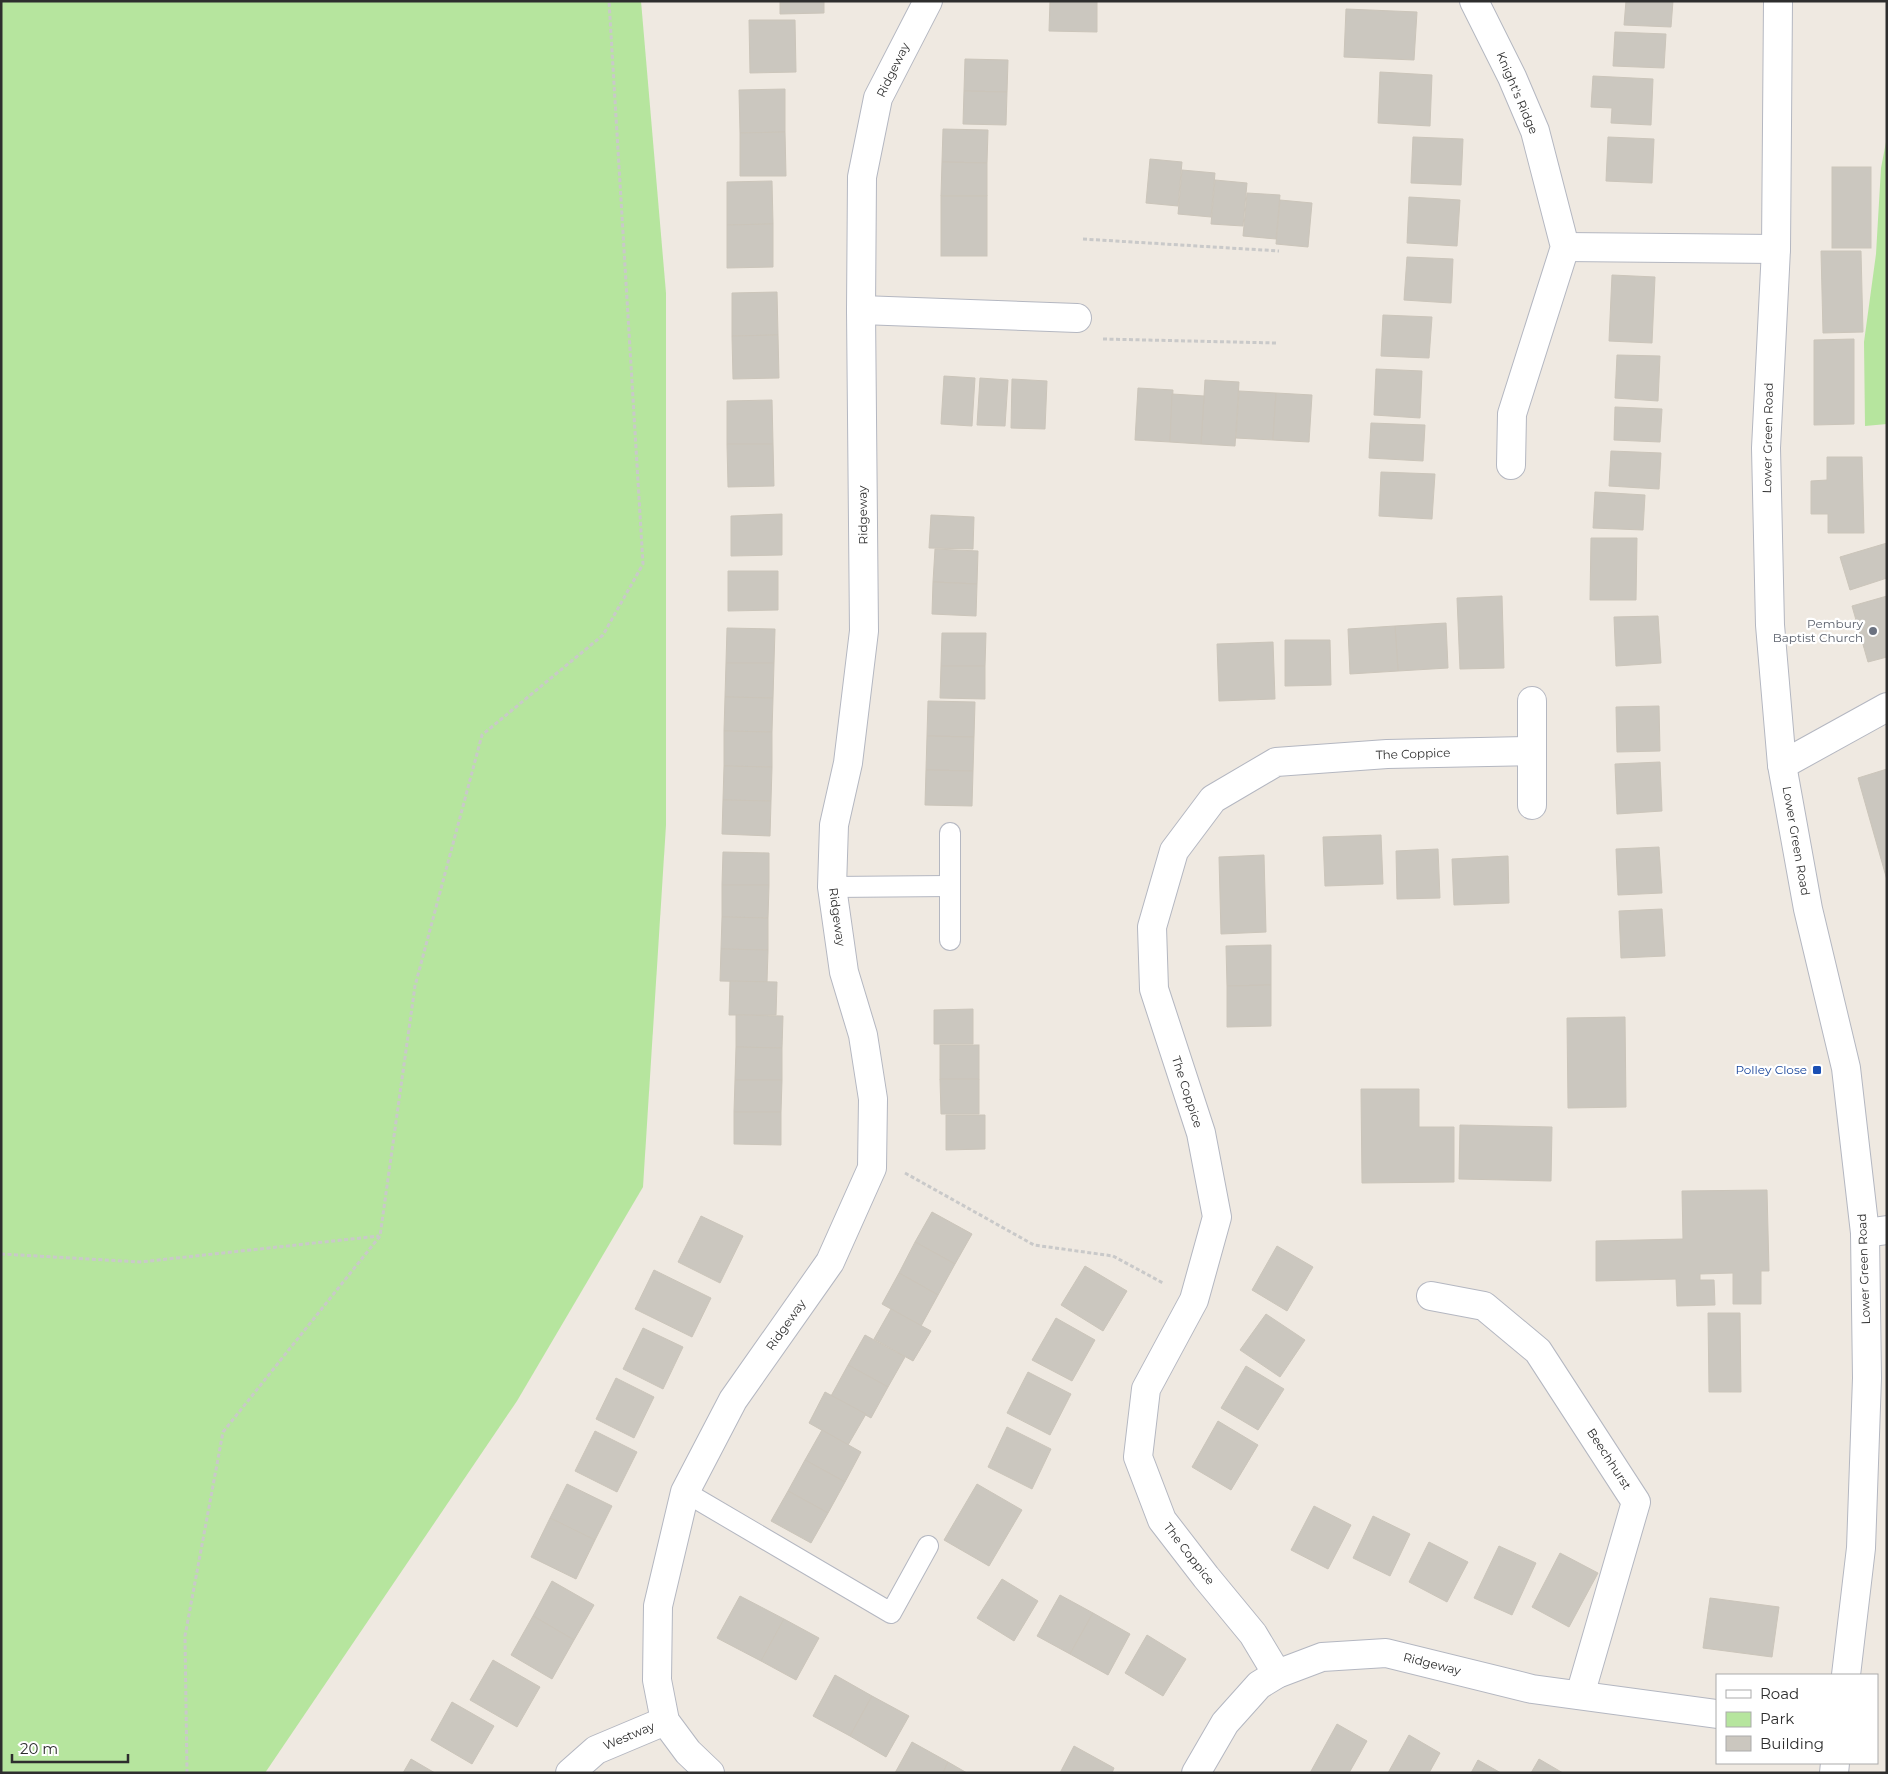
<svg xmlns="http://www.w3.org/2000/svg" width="1888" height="1774" viewBox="0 0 1888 1774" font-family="Montserrat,sans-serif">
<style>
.green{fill:#b6e59e}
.building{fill:#cbc7bf;stroke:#cbc5ba}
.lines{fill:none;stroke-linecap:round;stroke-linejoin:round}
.service-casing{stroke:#b4b7c1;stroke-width:22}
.minor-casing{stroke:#b4b7c1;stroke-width:30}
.tertiary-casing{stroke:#b4b7c1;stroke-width:30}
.path{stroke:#c9c9c9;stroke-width:3;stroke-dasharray:4 2.5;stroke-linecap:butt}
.service{stroke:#fff;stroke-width:20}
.minor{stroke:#fff;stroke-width:28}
.tertiary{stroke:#fff;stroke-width:28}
.worship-dot{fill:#6b7280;stroke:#fff;stroke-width:2}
.transit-dot{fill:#1a4fb4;stroke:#fff;stroke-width:2}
.labels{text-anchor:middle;stroke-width:4.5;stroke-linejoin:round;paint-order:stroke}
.street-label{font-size:12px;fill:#2e2e2e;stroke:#fff}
.worship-label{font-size:12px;fill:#5b616d;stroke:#fff;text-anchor:end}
.transit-label{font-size:12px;fill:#164399;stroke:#fff;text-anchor:end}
</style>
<rect width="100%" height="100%" fill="#efe9e1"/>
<g class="green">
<polygon points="1,1 641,1 666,293 666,825 643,1187 517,1401 265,1773 1,1773"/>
<polygon points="1887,137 1887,424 1865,426 1864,342 1876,254 1881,168"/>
</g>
<g class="building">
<polygon points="780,1 824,1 824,13 780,14"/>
<polygon points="1050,1 1097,1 1097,32 1049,31"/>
<polygon points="1626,1 1673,1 1671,27 1624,25"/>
<polygon points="1346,9 1417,12 1414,60 1344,57"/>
<polygon points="749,20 795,20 796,72 750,73"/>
<polygon points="1615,32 1666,34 1664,68 1613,66"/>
<polygon points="965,59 1008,60 1007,92 964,91"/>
<polygon points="1380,72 1432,75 1430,126 1378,123"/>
<polygon points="1593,76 1653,79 1651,125 1611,123 1612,108 1591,107"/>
<polygon points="785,89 785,132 740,133 739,90"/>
<polygon points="964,91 1007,92 1006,125 963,124"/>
<polygon points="943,129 988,130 987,163 942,162"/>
<polygon points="785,132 786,176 740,176 740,133"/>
<polygon points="1413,137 1463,139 1461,185 1411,183"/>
<polygon points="1608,137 1654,139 1652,183 1606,181"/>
<polygon points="1150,159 1182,162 1178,206 1146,203"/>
<polygon points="942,162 987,163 987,196 941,196"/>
<rect x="1832" y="167" width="39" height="81"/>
<polygon points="1182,170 1215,173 1211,217 1178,214"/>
<polygon points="1215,180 1247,183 1243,226 1211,224"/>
<polygon points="772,181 773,224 727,225 727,182"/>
<polygon points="1247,193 1280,195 1276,239 1243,236"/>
<rect x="941" y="196" width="46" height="60"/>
<polygon points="1409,197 1460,200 1457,246 1407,243"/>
<polygon points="1280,200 1312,203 1308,247 1276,244"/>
<polygon points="773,224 773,267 727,268 727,225"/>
<polygon points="1821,251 1861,251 1863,332 1823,333"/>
<polygon points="1407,257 1453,259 1451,303 1404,300"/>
<polygon points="1612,275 1655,277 1652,343 1609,341"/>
<polygon points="777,292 778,335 732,336 732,293"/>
<polygon points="1383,315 1432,317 1429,358 1381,356"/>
<polygon points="778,335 779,378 733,379 732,336"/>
<polygon points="1854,339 1854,424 1814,425 1814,340"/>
<polygon points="1617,355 1660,356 1658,401 1615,398"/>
<polygon points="1376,369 1422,371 1420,418 1374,415"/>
<polygon points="944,376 975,378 972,426 941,424"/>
<polygon points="980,378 1008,380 1005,426 977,425"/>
<polygon points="1012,379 1047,381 1045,429 1011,428"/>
<polygon points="1205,380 1239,382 1235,446 1201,444"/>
<polygon points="1138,388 1173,390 1170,442 1135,440"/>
<polygon points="1239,391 1276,393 1273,440 1236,438"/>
<polygon points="1276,393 1312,395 1309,442 1273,440"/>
<polygon points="1172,394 1204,396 1201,444 1170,442"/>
<polygon points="772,400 773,444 727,444 727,401"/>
<polygon points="1615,407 1662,409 1660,442 1614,440"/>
<polygon points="1371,423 1425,425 1423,461 1369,458"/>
<polygon points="727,444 773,444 774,486 728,487"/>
<polygon points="1611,451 1661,453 1659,489 1609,486"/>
<polygon points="1827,457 1862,457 1864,533 1828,533 1828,514 1811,514 1811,481 1827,480"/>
<polygon points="1381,472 1435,474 1432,519 1379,516"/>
<polygon points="1595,492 1645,495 1643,530 1593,528"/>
<polygon points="782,514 782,555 731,556 731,516"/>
<polygon points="931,515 974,517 973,549 929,548"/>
<polygon points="1591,538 1637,538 1636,600 1590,600"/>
<polygon points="1887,543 1887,578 1850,590 1840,557"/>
<polygon points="935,549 978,551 977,584 933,582"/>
<polygon points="728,571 778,571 778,610 728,611"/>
<polygon points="933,582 977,584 976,616 932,614"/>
<polygon points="1502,596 1504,668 1460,669 1457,598"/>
<polygon points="1887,596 1887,657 1868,662 1852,606"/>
<polygon points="1658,616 1661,663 1616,666 1614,617"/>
<polygon points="1446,623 1448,668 1398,671 1395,626"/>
<polygon points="1395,626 1398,671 1350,674 1348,629"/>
<polygon points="727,628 775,629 774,663 726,663"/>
<polygon points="942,633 986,633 985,666 941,666"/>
<polygon points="1285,640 1330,640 1331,685 1285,686"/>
<polygon points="1273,642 1275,699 1219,701 1217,644"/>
<polygon points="726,663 774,663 773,698 725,697"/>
<polygon points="941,666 985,666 985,699 940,698"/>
<polygon points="725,697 773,698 772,732 724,731"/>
<polygon points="928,701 975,702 974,737 927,736"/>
<polygon points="1659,706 1660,751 1617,752 1616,707"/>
<polygon points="724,731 772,732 772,767 724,766"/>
<polygon points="927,736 974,737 973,771 926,770"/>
<polygon points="1660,762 1662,811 1617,814 1615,764"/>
<polygon points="724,766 772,767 771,801 723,800"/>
<polygon points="1887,769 1887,880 1858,778"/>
<polygon points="926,770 973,771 972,806 925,805"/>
<polygon points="723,800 771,801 770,836 722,834"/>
<polygon points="1381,835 1383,884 1325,886 1323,837"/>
<polygon points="1659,847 1662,893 1618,895 1616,849"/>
<polygon points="1438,849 1440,898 1397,899 1396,851"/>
<polygon points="723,852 769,853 769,885 722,885"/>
<polygon points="1264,855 1266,932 1221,934 1219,857"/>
<polygon points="1508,856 1509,903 1454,905 1452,859"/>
<polygon points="722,885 769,885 768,918 722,917"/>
<polygon points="1662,909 1665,956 1621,958 1619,911"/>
<polygon points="722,917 768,918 768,950 721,949"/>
<polygon points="1271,945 1271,985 1227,986 1226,946"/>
<polygon points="721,949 768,950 767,982 720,981"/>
<polygon points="730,981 777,982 776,1015 729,1015"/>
<polygon points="1271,985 1271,1026 1227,1027 1227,986"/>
<polygon points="973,1009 973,1044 934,1044 934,1010"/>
<polygon points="736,1015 783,1016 782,1048 736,1047"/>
<polygon points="1625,1017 1626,1107 1568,1108 1567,1018"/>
<rect x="940" y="1045" width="39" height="34"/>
<polygon points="736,1047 782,1048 782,1080 735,1080"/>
<polygon points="940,1079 979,1079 979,1114 941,1114"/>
<polygon points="735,1080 782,1080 781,1112 734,1112"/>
<polygon points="1361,1089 1419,1089 1419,1127 1454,1127 1454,1182 1362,1183"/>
<polygon points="734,1112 781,1112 781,1145 734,1144"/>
<polygon points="946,1115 985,1115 985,1149 946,1150"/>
<polygon points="1460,1125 1552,1127 1551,1181 1459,1179"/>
<polygon points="1767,1190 1769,1271 1761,1271 1761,1304 1733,1304 1733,1273 1700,1274 1700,1280 1714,1280 1715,1305 1677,1306 1676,1279 1596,1281 1596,1241 1683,1239 1682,1191"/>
<polygon points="932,1212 972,1234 955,1264 915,1242"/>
<polygon points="701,1216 743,1236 720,1283 678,1262"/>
<polygon points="915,1242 955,1264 938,1295 899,1273"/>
<polygon points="1277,1246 1313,1267 1287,1311 1252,1290"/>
<polygon points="1085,1266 1127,1291 1103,1331 1061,1305"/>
<polygon points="654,1270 711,1298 692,1337 635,1309"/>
<polygon points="899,1273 938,1295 921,1326 882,1304"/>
<polygon points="891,1309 931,1331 913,1361 874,1339"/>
<polygon points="1708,1313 1740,1313 1741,1392 1709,1392"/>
<polygon points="1266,1314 1305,1340 1280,1377 1240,1350"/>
<polygon points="1056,1318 1095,1340 1072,1381 1032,1360"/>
<polygon points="643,1328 683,1347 663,1389 623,1369"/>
<polygon points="865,1335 905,1357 888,1387 848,1365"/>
<polygon points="848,1365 888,1387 871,1418 831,1396"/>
<polygon points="1246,1366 1284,1389 1258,1430 1221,1408"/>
<polygon points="1028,1372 1071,1394 1050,1435 1007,1413"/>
<polygon points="616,1378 654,1397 634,1438 596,1419"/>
<polygon points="825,1392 866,1414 848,1445 809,1423"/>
<polygon points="1218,1421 1258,1445 1231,1490 1192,1467"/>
<polygon points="1007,1427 1051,1449 1032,1489 988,1467"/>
<polygon points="822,1430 861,1452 845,1482 805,1460"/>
<polygon points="595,1431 637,1452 617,1492 575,1471"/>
<polygon points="805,1460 845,1482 828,1513 788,1491"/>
<polygon points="567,1484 612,1506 595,1540 550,1518"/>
<polygon points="977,1484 1022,1510 989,1566 944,1540"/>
<polygon points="788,1491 828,1513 811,1543 771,1521"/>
<polygon points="1314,1506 1351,1525 1328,1569 1291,1550"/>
<polygon points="1373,1516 1410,1534 1390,1576 1353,1558"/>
<polygon points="550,1518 595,1540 576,1579 531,1557"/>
<polygon points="1429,1542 1468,1562 1447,1602 1409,1582"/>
<polygon points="1499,1546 1536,1563 1512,1615 1474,1598"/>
<polygon points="1560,1553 1598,1573 1569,1627 1532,1607"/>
<polygon points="1002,1579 1038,1601 1014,1641 977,1618"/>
<polygon points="552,1581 594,1605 574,1640 533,1616"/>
<polygon points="1060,1595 1093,1613 1070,1654 1037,1636"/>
<polygon points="740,1596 784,1619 761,1661 717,1638"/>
<polygon points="1710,1598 1779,1607 1772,1657 1703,1648"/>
<polygon points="1093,1613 1130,1634 1108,1675 1070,1654"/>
<polygon points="533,1616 574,1640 552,1679 511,1655"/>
<polygon points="784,1619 819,1638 796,1680 761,1661"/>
<polygon points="1147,1635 1186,1659 1163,1696 1125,1673"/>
<polygon points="493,1660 540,1687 517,1727 470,1700"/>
<polygon points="835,1675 872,1696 850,1736 813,1716"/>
<polygon points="872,1696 909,1716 886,1757 850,1736"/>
<polygon points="452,1702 494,1726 472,1764 431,1740"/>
<polygon points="1337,1724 1367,1741 1349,1773 1310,1773"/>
<polygon points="1409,1735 1440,1753 1429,1773 1388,1773"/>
<polygon points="912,1742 948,1762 943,1773 895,1773"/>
<polygon points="1074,1746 1114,1768 1112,1773 1060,1773"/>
<polygon points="411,1759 435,1773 403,1773"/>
<polygon points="1539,1759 1563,1773 1531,1773"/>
<polygon points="1478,1760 1501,1773 1471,1773"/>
<polygon points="948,1762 967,1773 943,1773"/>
</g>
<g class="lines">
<g class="service-casing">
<g id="service">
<polyline points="832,887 950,886"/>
<polyline points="950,940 950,833"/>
<polyline points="685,1492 891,1613 928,1546"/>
</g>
</g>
<g class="minor-casing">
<g id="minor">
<polyline points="1474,1 1512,77 1535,131 1565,247 1512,414 1511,465"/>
<polyline points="1565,247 1776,249"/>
<polyline points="861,310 1077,318"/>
<polyline points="1532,701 1532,805"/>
<polyline points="1782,765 1887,707"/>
<polyline points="1865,1233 1887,1230"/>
<polyline points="1431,1296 1484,1306 1538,1351 1636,1502 1580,1695"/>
<polyline points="1277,1674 1253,1634 1206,1577 1162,1520 1138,1457 1146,1389 1194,1300 1217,1217 1201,1133 1154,989 1152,927 1174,851 1213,799 1276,762 1387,754 1532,751"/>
<polyline points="570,1773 596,1750 665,1721"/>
<polyline points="710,1773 688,1752 665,1721 657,1680 658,1606 685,1492 733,1400 830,1262 872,1168 873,1099 863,1035 844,972 832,887 834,825 848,763 864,631 861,310 862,177 878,98 928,1"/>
<polyline points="1196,1773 1225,1723 1259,1685 1277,1674 1322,1657 1386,1653 1532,1689 1717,1714"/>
</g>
</g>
<g class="tertiary-casing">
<g id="tertiary">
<polyline points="1778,1 1776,249 1766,448 1770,625 1782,765 1808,909 1846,1068 1865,1233 1867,1378 1861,1548 1846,1675"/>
<polyline points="1834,1773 1835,1763"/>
</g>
</g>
<g class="path">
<polyline points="1083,239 1279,251"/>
<polyline points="1103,339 1277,343"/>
<polyline points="905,1173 1034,1245 1113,1256 1163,1283"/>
<polyline points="1,1254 140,1262 379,1236"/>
<polyline points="187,1773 185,1636 223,1432 380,1236 415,986 482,735 603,635 643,564 609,1"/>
</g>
<use href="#service" class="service"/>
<use href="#minor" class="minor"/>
<use href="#tertiary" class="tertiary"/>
</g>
<circle class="worship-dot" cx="1873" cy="631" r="5"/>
<rect class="transit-dot" x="1812" y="1065" width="10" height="10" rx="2.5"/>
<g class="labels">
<g class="street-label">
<text transform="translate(893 70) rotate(-64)" y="4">Ridgeway</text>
<text transform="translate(1517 93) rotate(67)" y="4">Knight's Ridge</text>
<text transform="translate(1768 438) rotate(-89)" y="4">Lower Green Road</text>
<text transform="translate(863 515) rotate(-91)" y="4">Ridgeway</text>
<text transform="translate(1413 754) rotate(-2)" y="4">The Coppice</text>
<text transform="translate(1796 841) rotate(80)" y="4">Lower Green Road</text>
<text transform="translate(837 917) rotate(82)" y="4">Ridgeway</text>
<text transform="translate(1187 1092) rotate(72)" y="4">The Coppice</text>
<text transform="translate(1864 1269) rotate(-92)" y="4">Lower Green Road</text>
<text transform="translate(786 1325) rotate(-55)" y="4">Ridgeway</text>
<text transform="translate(1609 1459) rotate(57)" y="4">Beechhurst</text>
<text transform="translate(1189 1554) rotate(52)" y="4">The Coppice</text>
<text transform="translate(1432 1664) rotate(14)" y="4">Ridgeway</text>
<text transform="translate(629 1736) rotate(-23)" y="4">Westway</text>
</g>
<g class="worship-label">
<text x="1863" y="628">Pembury<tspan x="1863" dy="14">Baptist Church</tspan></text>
</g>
<g class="transit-label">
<text x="1807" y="1074">Polley Close</text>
</g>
</g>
<rect width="1888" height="1774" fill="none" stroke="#2e2e2e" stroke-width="5"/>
<rect x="1716" y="1674" width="162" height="90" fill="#ffffff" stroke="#ababab"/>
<rect x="1726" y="1690" width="25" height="8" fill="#ffffff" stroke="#ababab"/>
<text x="1760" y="1699" font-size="15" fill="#2e2e2e">Road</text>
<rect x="1726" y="1712" width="25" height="15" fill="#b6e59e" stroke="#ababab"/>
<text x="1760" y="1724" font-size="15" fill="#2e2e2e">Park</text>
<rect x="1726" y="1736" width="25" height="15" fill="#cbc7bf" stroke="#ababab"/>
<text x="1760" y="1749" font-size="15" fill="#2e2e2e">Building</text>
<path d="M12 1754v8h116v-8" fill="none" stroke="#2e2e2e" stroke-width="2.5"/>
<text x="20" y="1754" font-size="15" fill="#2e2e2e" stroke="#ffffff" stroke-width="4" paint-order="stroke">20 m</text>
</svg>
